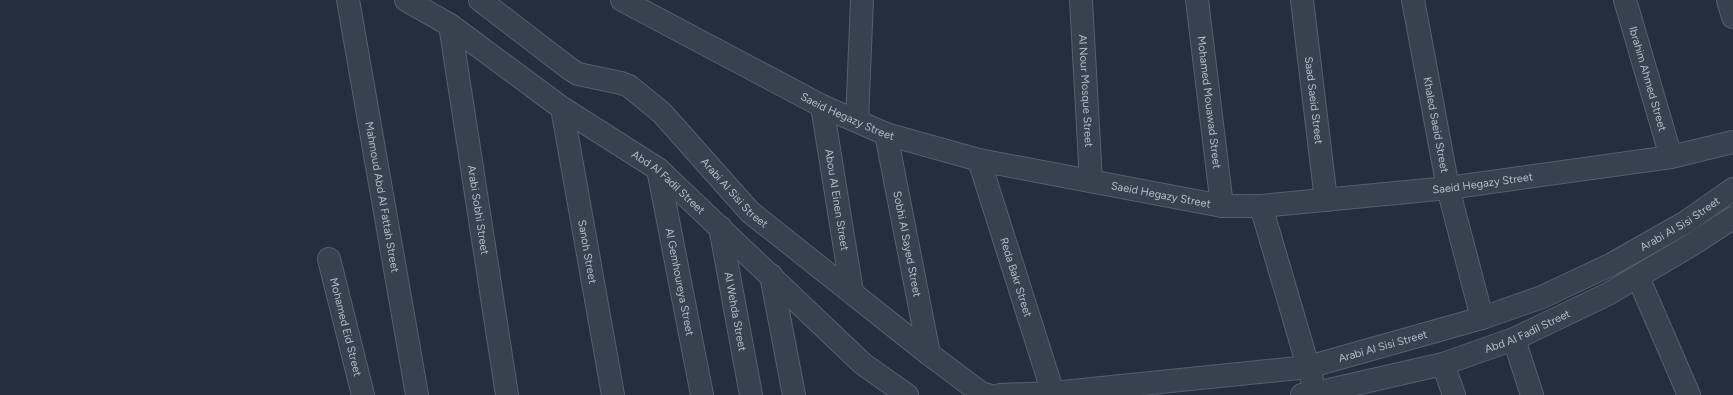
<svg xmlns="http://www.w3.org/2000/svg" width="1733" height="395" viewBox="0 0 1733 395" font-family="Figtree,sans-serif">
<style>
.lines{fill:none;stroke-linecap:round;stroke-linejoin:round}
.minor-casing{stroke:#565f6c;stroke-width:24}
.minor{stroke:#38414e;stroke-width:22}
.labels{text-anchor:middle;stroke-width:4;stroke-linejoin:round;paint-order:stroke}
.street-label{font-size:11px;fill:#b4bcc9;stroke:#1d2633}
</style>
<rect width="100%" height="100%" fill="#242f3e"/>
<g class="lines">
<g class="minor-casing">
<g id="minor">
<path id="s1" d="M348,0L417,395"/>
<path id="s2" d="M406,0L450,25L562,108L658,169L863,364L907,395"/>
<path id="s3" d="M480,0L570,69L578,74L621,83L629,86L662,113L750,212L929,354L981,393L988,395"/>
<path id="s4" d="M622,0L822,106L886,134L979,160L1222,206H1261L1448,188L1671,157L1733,142"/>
<path id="s5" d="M1081,0L1091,181"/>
<path id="s6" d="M1197,0L1222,206"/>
<path id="s7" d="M1302,0L1326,200"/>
<path id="s8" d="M1413,0L1448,188L1482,318"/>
<path id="s9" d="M1625,0L1671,157"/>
<polyline points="1728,0 1733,17"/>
<path id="s10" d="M450,25L507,395"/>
<path id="s11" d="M822,106L852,292"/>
<path id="s12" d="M562,108L613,395"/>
<polyline points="857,121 862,0"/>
<path id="s13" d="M886,134L929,354"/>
<path id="s14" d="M979,160L1053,393"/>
<path id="s15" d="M658,169L702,395"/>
<polyline points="1261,206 1312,380"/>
<path id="s16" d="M720,227L751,395"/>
<path id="s17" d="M329,259L363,395"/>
<polyline points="771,275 794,395"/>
<polyline points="1638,277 1689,395"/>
<polyline points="1514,339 1532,395"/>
<polyline points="1443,364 1454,395"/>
<path id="s18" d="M1000,395L1053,393L1308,367L1482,318L1542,297L1612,264L1686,222L1733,189"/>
<path id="s19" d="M1302,395L1316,393L1443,364L1514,339L1608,294L1688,247L1733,218"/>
</g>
</g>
<use href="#minor" class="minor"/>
</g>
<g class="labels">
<g class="street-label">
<text dy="4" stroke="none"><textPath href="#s9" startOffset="82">Ibrahim Ahmed Street</textPath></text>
<text dy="4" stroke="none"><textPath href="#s5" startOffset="91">Al Nour Mosque Street</textPath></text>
<text dy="4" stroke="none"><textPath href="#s7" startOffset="101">Saad Saeid Street</textPath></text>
<text dy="4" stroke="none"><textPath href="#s6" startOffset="103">Mohamed Mouawad Street</textPath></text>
<text dy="4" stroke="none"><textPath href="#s4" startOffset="254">Saeid Hegazy Street</textPath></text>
<text dy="4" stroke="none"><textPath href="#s8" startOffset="127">Khaled Saeid Street</textPath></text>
<text dy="4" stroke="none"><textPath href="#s2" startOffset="320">Abd Al Fadil Street</textPath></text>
<text dy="4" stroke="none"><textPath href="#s4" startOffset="902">Saeid Hegazy Street</textPath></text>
<text dy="4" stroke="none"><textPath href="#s3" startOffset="326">Arabi Al Sisi Street</textPath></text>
<text dy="4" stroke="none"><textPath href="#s4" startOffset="578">Saeid Hegazy Street</textPath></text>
<text dy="4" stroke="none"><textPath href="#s1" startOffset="200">Mahmoud Abd Al Fattah Street</textPath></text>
<text dy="4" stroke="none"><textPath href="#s11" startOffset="95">Abou Al Einen Street</textPath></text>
<text dy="4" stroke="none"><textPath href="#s10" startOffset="187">Arabi Sobhi Street</textPath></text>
<text dy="4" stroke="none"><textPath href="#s18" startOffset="710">Arabi Al Sisi Street</textPath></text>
<text dy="4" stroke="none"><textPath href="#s13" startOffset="112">Sobhi Al Sayed Street</textPath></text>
<text dy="4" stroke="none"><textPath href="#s12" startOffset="146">Sanoh Street</textPath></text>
<text dy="4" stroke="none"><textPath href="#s14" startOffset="123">Reda Bakr Street</textPath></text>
<text dy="4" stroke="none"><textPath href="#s15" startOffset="115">Al Gemhoureya Street</textPath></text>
<text dy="4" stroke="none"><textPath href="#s16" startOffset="86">Al Wehda Street</textPath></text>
<text dy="4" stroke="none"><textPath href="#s17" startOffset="70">Mohamed Eid Street</textPath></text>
<text dy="4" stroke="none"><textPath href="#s19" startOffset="235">Abd Al Fadil Street</textPath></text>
<text dy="4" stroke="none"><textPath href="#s18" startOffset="387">Arabi Al Sisi Street</textPath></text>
</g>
</g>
</svg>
